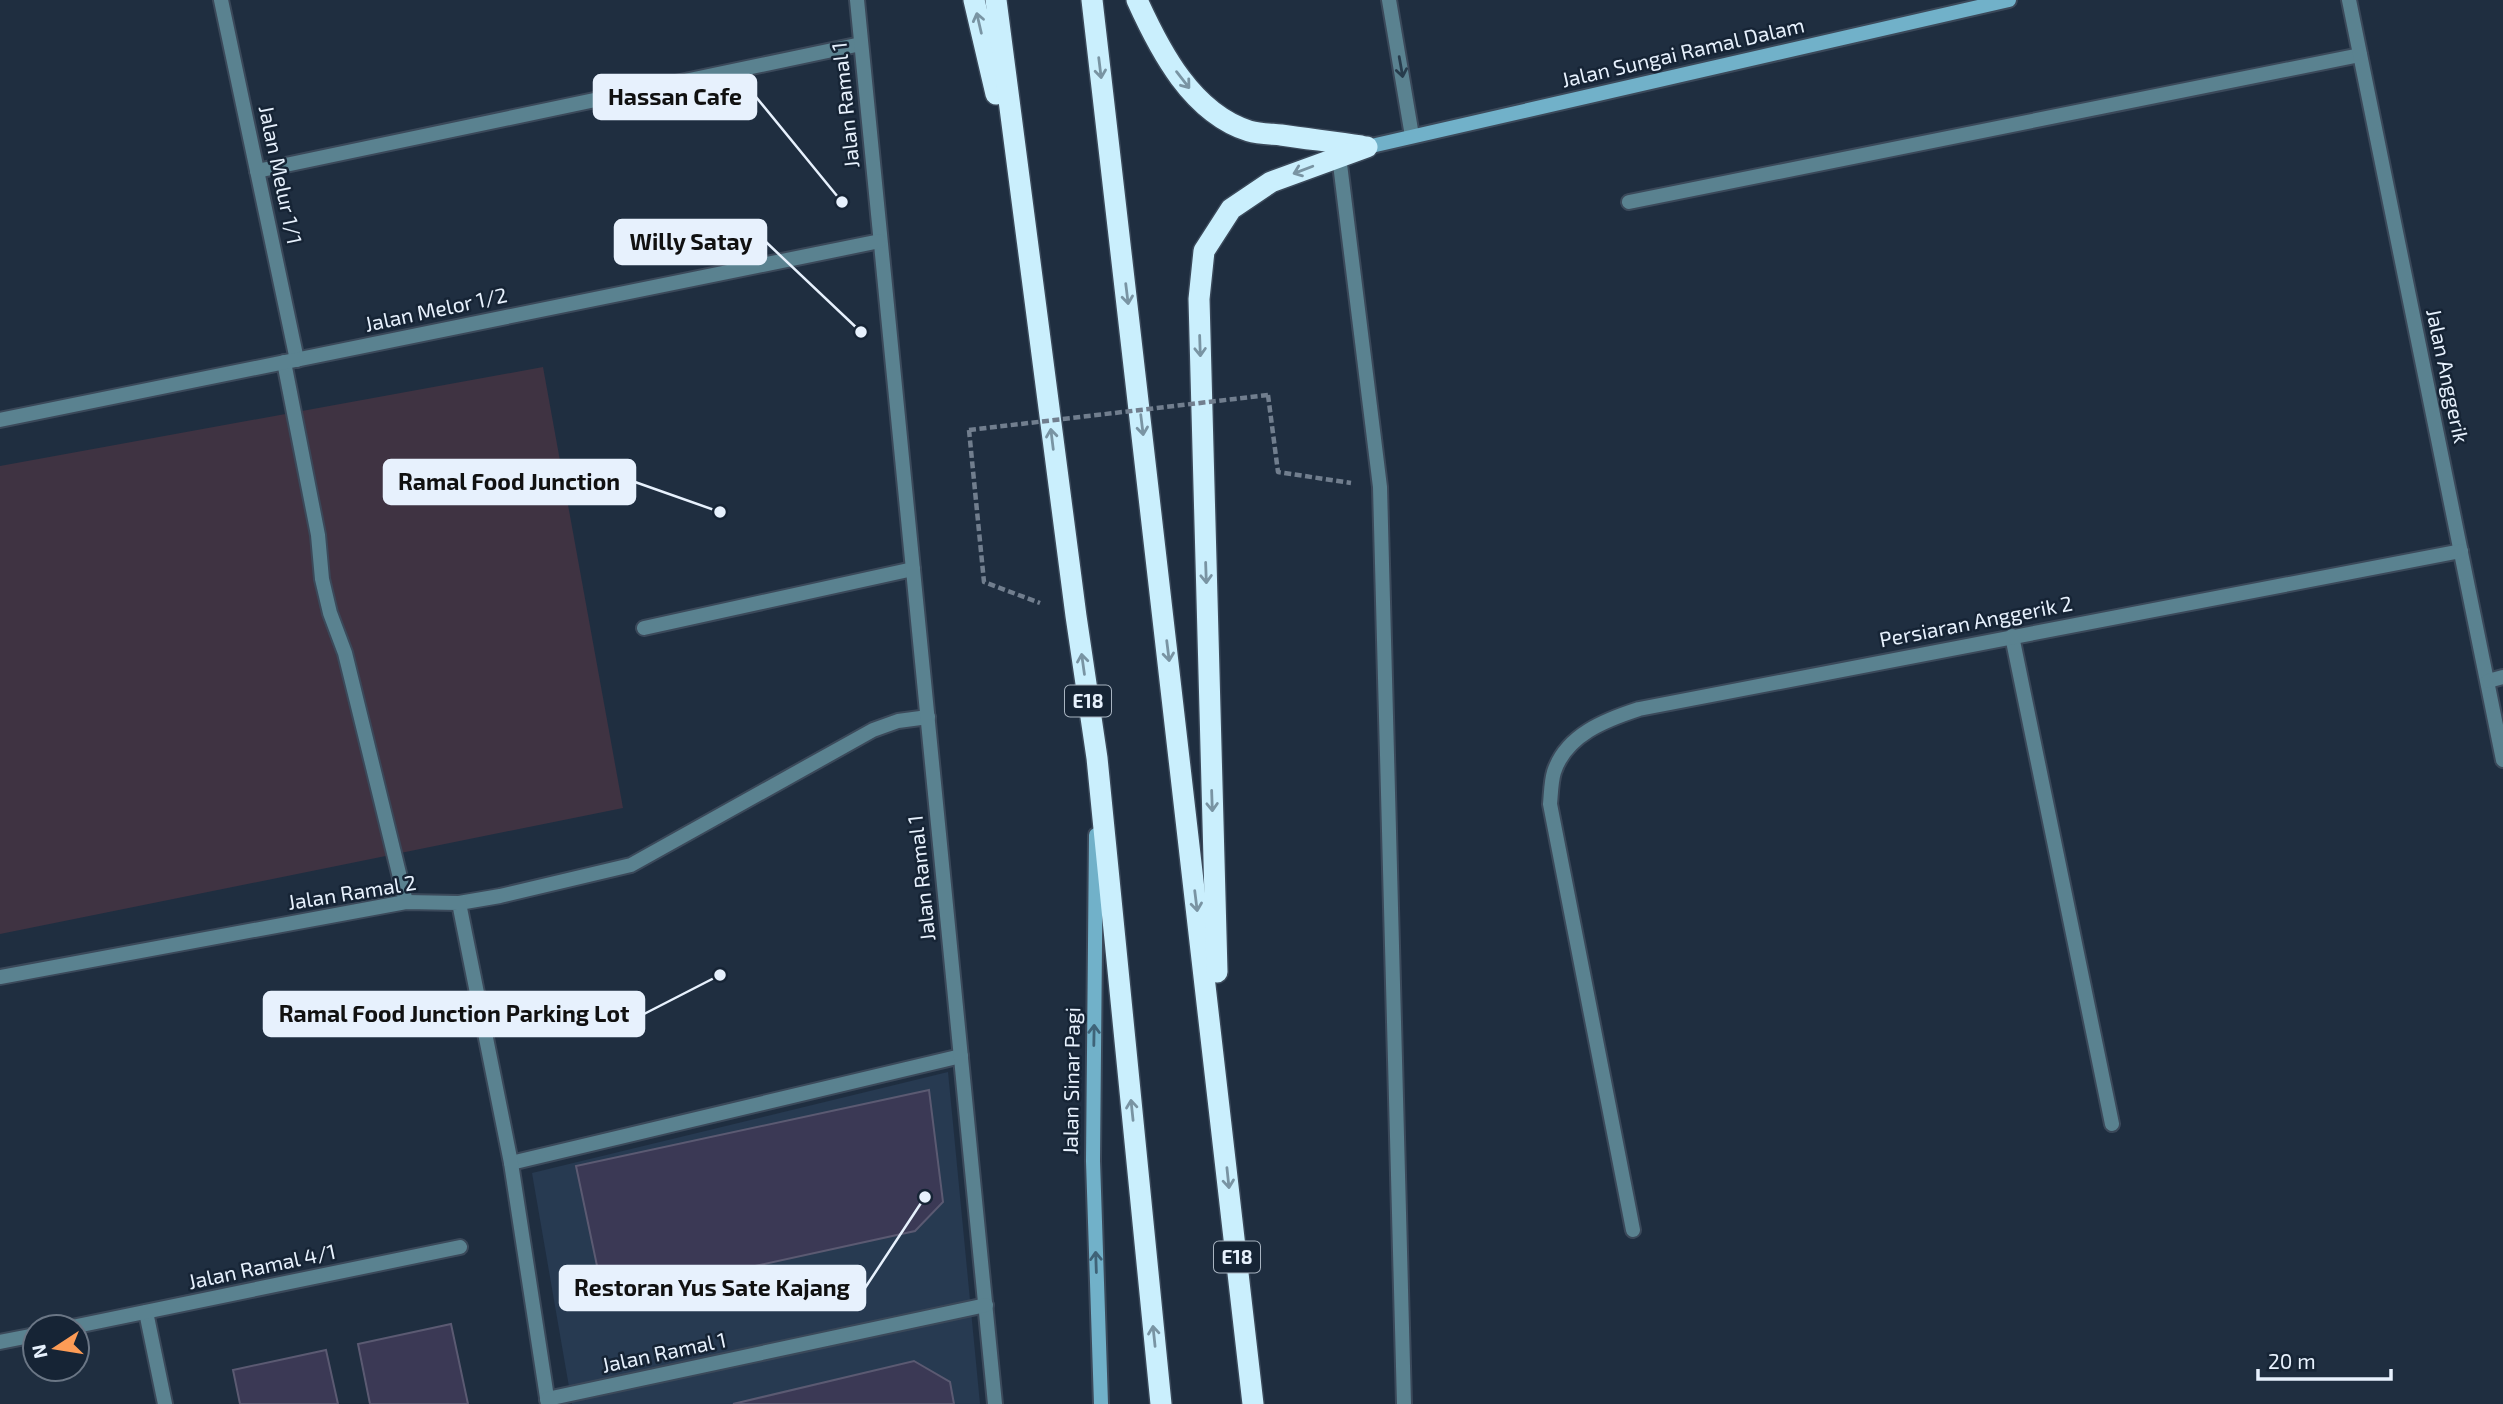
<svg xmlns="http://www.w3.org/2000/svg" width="2503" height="1404" viewBox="0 0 2503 1404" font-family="'Exo 2',sans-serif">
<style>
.built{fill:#273a51}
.green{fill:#3f3342}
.building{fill:#3b3955;stroke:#5b5a72;stroke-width:2}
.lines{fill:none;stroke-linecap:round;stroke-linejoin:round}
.lane-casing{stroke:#3b495a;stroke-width:18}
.street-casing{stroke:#3b495a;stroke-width:18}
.secondary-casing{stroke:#3b495a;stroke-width:18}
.highway-casing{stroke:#3b495a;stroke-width:24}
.path{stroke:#717e8e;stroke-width:4.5;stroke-dasharray:7 3.5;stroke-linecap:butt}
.lane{stroke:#5a8290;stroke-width:14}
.street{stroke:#5a8290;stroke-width:14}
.secondary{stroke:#71b1c9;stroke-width:14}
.highway{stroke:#caeffd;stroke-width:21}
.path-bridge{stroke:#717e8e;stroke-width:4.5;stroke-dasharray:7 3.5;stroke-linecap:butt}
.oneway{stroke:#7994a3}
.oneway2{stroke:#273c4c}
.oneway3{stroke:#3f6378}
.labels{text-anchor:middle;stroke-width:5;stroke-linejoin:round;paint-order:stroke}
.shield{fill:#162435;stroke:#a8b4c1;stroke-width:2}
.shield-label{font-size:19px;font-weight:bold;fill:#e7f1fd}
.street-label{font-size:21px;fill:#e7f1fd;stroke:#162435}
.leader{fill:none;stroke:#e7f1fd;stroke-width:2.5}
.callout-dot{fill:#e7f1fd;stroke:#162435;stroke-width:2.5}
.callout{fill:#e7f1fd;stroke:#e7f1fd;stroke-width:2.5}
.callout-label{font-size:23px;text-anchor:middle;font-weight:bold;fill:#111}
</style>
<rect width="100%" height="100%" fill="#1f2e40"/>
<polygon class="built" points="948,1072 980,1404 572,1404 532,1173"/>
<polygon class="green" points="543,367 623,808 0,934 0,466"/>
<g class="building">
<polygon points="929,1090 943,1202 915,1231 604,1299 576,1166"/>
<polygon points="451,1324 468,1404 370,1404 358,1344"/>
<polygon points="326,1350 338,1404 240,1404 233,1370"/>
<polygon points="914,1361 950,1382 954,1404 733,1404"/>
</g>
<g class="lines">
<g class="lane-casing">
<g id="lane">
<polyline points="1389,0 1412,136"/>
<polyline points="257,171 861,44"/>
<polyline points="1629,202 2360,55"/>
<polyline points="644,628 913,569"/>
<polyline points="459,903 500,896 631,865 873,730 898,721 928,717"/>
<polyline points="511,1163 961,1056"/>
</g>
</g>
<g class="street-casing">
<g id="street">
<polyline points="221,0 297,360"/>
<polyline points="857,0 995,1404"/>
<polyline points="2349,0 2503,760"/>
<polyline points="1339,156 1380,487 1404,1404"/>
<polyline points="284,362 318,535 322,579 330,613 345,653 406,902"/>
<polyline points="0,420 880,241"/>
<polyline points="2012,636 2112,1124"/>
<polyline points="2488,681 2503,677"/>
<polyline points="0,977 406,902 459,903 511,1163 548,1404"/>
<path d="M1633,1230L1550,804C1551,794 1551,782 1554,772C1566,735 1605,720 1639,709L2461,551"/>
<polyline points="146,1312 165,1404"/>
<polyline points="72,1327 460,1247"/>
<polyline points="0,1342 35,1335"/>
<polyline points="547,1399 986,1305"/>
</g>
</g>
<g class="secondary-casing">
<g id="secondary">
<polyline points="1367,147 2009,0"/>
<polyline points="1096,835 1093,1161 1101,1404"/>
</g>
</g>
<g class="highway-casing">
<g id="highway">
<polyline points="974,0 996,94"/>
<polyline points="996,0 1076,616 1097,758 1161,1404"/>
<polyline points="1092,0 1253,1404"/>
<path d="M1137,0C1160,51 1192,113 1249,131C1259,134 1271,134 1281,135C1308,139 1335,142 1361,146"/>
<polyline points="1217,972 1199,299 1204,251 1231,209 1271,182 1367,147"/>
</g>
</g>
<g class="path">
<polyline points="1268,395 1278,472 1351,483"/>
<polyline points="969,430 984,582 1040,603"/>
</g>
<use href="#lane" class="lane"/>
<use href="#street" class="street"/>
<use href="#secondary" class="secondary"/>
<use href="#highway" class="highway"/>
<polyline class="path-bridge" points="969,430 1268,395"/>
</g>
<defs><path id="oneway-shaft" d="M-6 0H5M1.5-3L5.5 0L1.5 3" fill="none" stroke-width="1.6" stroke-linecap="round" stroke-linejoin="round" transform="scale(1.75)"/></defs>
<g class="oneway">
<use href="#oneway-shaft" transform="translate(979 23) rotate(-103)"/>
<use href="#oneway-shaft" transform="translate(1100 68) rotate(83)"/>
<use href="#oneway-shaft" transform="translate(1183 80) rotate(52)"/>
<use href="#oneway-shaft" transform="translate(1303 170) rotate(159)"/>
<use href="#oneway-shaft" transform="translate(1127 294) rotate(83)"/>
<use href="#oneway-shaft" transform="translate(1200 346) rotate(88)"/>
<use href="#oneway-shaft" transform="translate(1142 425) rotate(83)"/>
<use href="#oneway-shaft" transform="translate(1052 439) rotate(-97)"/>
<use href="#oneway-shaft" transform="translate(1206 573) rotate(88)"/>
<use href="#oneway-shaft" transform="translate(1168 651) rotate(83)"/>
<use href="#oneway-shaft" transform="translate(1083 664) rotate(-98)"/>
<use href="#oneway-shaft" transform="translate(1212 801) rotate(88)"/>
<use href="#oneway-shaft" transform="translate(1196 901) rotate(83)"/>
<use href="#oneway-shaft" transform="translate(1132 1110) rotate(-96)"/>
<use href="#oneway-shaft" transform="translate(1228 1178) rotate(84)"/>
<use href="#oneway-shaft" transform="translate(1154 1336) rotate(-96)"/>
</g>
<use class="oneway2" href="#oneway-shaft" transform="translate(1401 67) rotate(80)"/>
<g class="oneway3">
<use href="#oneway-shaft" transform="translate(1094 1035) rotate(-89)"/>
<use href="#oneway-shaft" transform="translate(1096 1262) rotate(-92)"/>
</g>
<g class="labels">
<g class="shield">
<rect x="1065" y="685.5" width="46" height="31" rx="5"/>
<rect x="1214" y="1241.5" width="46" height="31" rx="5"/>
</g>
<g class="shield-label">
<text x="1088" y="708">E18</text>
<text x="1237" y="1264">E18</text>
</g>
<g class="street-label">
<text transform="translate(1683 53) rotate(-13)" y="7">Jalan Sungai Ramal Dalam</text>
<text transform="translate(846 105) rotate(-96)" y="7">Jalan Ramal 1</text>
<text transform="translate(280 175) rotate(78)" y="7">Jalan Melur 1/1</text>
<text transform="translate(436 310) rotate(-12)" y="7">Jalan Melor 1/2</text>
<text transform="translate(2447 376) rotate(78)" y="7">Jalan Anggerik</text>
<text transform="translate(1976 622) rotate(-11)" y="7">Persiaran Anggerik 2</text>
<text transform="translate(922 878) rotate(-96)" y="7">Jalan Ramal 1</text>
<text transform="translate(352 893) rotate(-9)" y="7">Jalan Ramal 2</text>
<text transform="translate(1072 1081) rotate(-89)" y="7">Jalan Sinar Pagi</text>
<text transform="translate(262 1267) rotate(-12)" y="7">Jalan Ramal 4/1</text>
<text transform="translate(664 1353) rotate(-12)" y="7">Jalan Ramal 1</text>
</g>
</g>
<path class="leader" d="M842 202L756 97M861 332L766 242M720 512L635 482M720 975L644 1014M925 1197L865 1288"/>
<g class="callout-dot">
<circle cx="842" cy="202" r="7"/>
<circle cx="861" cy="332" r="7"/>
<circle cx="720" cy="512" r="7"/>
<circle cx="720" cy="975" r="7"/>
<circle cx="925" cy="1197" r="7"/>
</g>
<g class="callout">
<rect x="594" y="75" width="162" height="44" rx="7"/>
<rect x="615" y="220" width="151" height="44" rx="7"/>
<rect x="384" y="460" width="251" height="44" rx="7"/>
<rect x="264" y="992" width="380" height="44" rx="7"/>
<rect x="560" y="1266" width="305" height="44" rx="7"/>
</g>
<g class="callout-label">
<text x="675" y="105">Hassan Cafe</text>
<text x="691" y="250">Willy Satay</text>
<text x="509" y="490">Ramal Food Junction</text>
<text x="454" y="1022">Ramal Food Junction Parking Lot</text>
<text x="712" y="1296">Restoran Yus Sate Kajang</text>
</g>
<g transform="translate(56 1348) rotate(258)"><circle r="33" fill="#162435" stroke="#6a7685" stroke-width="2"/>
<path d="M0-5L12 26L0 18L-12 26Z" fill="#fd9c56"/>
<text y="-10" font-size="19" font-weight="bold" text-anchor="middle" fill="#e7f1fd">N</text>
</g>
<path d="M2258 1369v10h133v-10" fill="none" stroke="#e7f1fd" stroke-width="3.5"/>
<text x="2268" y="1369" font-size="21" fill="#e7f1fd" stroke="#162435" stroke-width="5" paint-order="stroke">20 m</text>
</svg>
